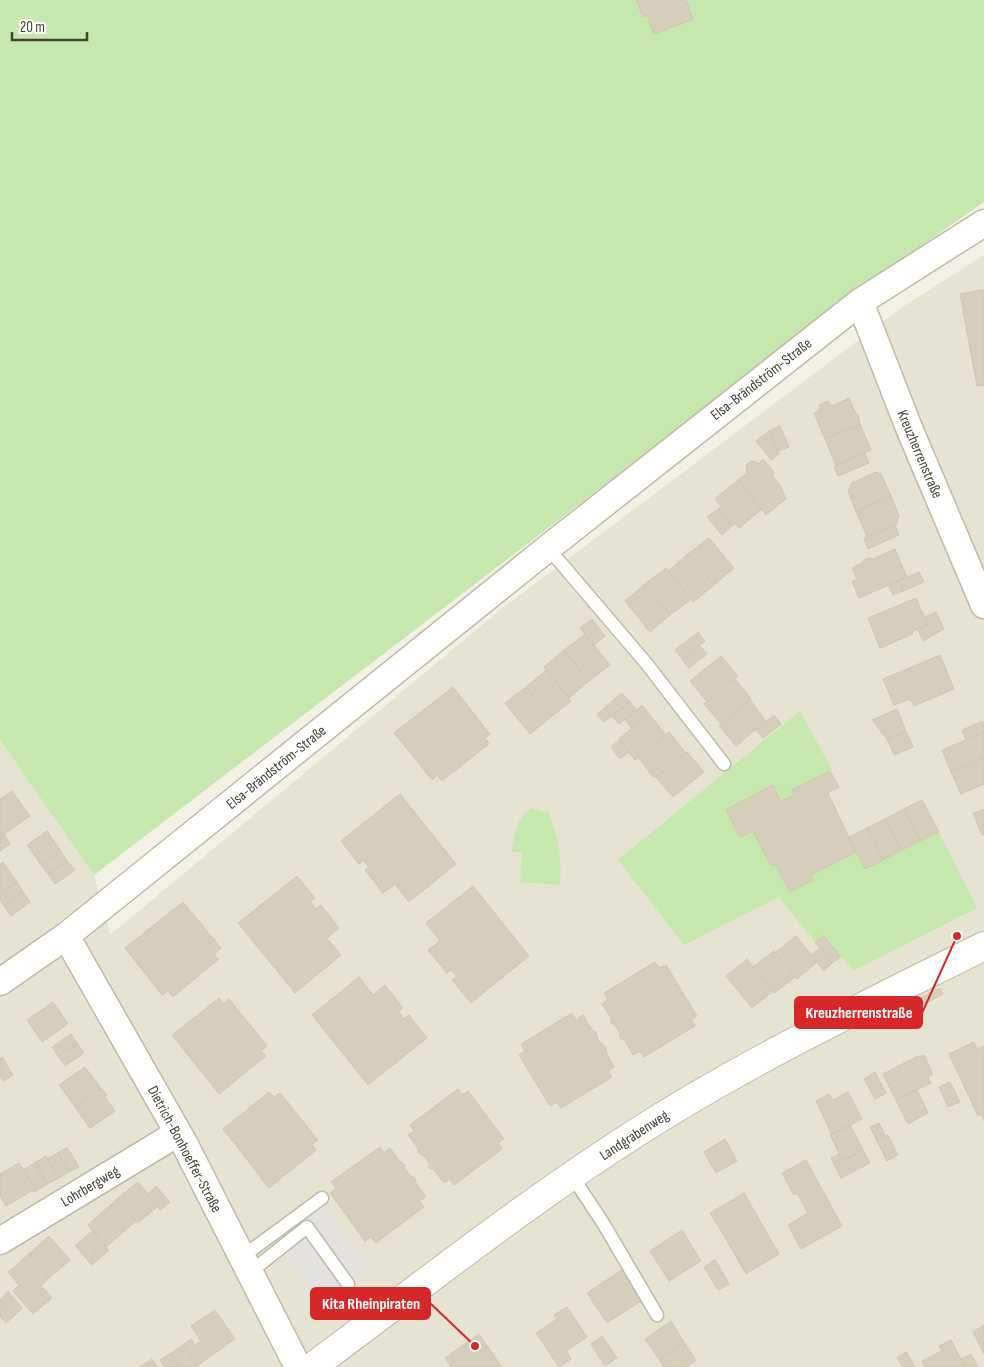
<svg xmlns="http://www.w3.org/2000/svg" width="984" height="1367" viewBox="0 0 984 1367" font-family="'Sofia Sans Condensed',sans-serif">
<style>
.residential{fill:#e7e3d3}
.green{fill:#c6e7ae}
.parking{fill:#e4e2de}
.building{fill:#d4cebb;stroke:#cfc7ae}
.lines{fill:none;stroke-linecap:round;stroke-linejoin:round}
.service-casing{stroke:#beb9a8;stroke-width:15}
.minor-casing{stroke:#beb9a8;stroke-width:29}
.tertiary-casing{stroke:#beb9a8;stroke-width:30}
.service{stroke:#fff;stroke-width:12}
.minor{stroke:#fff;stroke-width:26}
.tertiary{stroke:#fff;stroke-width:28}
.labels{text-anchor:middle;stroke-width:5;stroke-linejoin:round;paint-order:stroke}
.street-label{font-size:15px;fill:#454135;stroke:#fff}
.leader{fill:none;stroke:#d62828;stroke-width:2}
.callout-dot{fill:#d62828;stroke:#fff;stroke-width:2}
.callout{fill:#d62828;stroke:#d62828;stroke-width:2}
.callout-label{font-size:16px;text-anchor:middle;font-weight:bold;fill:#fff}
</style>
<rect width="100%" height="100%" fill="#f3f0e5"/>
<polygon class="residential" points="984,255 984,1367 0,1367 0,740 94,875 110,935 500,610 904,306"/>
<g class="green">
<polygon points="0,0 984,0 984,202 874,279 94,875 0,740"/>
<polygon points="800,711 832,770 792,790 794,795 781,801 773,786 726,810 740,837 753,831 771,866 775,864 790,891 813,880 811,875 856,852 865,869 939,832 977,908 853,971 824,936 815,942 779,897 684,945 618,860"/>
<path d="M532,808L549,813C559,841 562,855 560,885L520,882L522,853L511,851C515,834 516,818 532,808Z"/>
</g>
<polygon class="parking" points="323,1206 370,1267 322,1304 283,1253 298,1241 291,1231"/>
<g class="building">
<polygon points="636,0 686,0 693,19 654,34 647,15 643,17"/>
<polygon points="981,290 984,290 984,385 977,386 960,294"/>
<polygon points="849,398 854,410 858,415 860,424 825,439 814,413 819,411 819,405 828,401 832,406"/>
<polygon points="860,424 871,450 836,465 825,439"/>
<polygon points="780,426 789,447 778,451 769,431"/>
<polygon points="769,431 779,454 771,460 756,441"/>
<polygon points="865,453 869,463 838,476 834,466"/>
<polygon points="763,459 774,472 773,477 780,485 786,499 766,515 738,480 747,473 746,465 751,461 756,462 758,464"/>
<polygon points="876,472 881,474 891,496 856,511 848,491 852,483"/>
<polygon points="738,480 761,510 739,528 735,524 732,526 718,509 721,506 715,499"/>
<polygon points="891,496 899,516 896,525 867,537 856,511"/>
<polygon points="718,509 732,526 722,535 707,517"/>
<polygon points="895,525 899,535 868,549 864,538"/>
<polygon points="709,538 734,568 714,585 688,554"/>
<polygon points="895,549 907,577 859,598 852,581 857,579 852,568 862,563 864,560 869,558 873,559"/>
<polygon points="688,554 714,585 693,602 668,571"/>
<polygon points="666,568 691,599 670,615 645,584"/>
<polygon points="919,572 924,582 903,591 899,581"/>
<polygon points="899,581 903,591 893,595 888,585"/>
<polygon points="645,584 670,615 650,632 625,601"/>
<polygon points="916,598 928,625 912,632 913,634 880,648 868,618"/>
<polygon points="936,612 944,629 923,641 918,630 928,625 924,618"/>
<polygon points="592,619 605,636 594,645 580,628"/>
<polygon points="698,632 705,641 682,659 675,650"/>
<polygon points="585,634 610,665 589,681 564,650"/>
<polygon points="699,645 707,654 689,668 682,659"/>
<polygon points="564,650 589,681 569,698 544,667"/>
<polygon points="940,655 954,689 914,706 910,699 894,705 883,679"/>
<polygon points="721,656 738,676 707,702 690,681"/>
<polygon points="546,670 571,701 551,717 526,687"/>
<polygon points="735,679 751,699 721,724 704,704"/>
<polygon points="453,687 490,734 485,738 489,744 442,781 437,775 432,780 394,733"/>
<polygon points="526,687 551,717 530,734 505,703"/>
<polygon points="622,693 630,702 604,722 597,714"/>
<polygon points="750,700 766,721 736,746 719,726"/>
<polygon points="630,702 637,710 619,724 612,716"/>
<polygon points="642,705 649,714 632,728 625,720"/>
<polygon points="897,709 906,731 887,739 872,720"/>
<polygon points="649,714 666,735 635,760 619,739"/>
<polygon points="774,715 781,724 763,738 756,730"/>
<polygon points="983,721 984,732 966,740 962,730"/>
<polygon points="906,731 913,747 894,755 887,739"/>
<polygon points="669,732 686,753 654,778 638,757"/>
<polygon points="984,732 984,758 951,772 942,750"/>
<polygon points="619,740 629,752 620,759 611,747"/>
<polygon points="687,752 704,772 673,797 656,777"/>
<polygon points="984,758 984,784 961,794 951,772"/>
<polygon points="830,771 839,787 828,793 856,852 811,875 813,880 790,892 775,864 771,866 753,831 740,837 726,810 773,785 781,801 794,795 792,790"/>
<polygon points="12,791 30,816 4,834 10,844 0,851 0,799"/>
<polygon points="400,794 456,864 409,902 395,884 383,893 365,870 369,867 363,860 359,864 341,841"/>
<polygon points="922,800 939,832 920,841 904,809"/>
<polygon points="904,809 920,841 902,850 885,819"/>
<polygon points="984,809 984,835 982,835 973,813"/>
<polygon points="885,819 902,850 883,860 867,828"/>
<polygon points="867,828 883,860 865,869 849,837"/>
<polygon points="47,831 54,841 34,855 27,845"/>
<polygon points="54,841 61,851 41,865 34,855"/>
<polygon points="61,851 67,861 48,874 41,865"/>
<polygon points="67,861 75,870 55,884 48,874"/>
<polygon points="3,862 17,882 0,894 0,864"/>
<polygon points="297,876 315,898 311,902 316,909 321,905 339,928 327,938 341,955 295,993 238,923"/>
<polygon points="17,882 23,892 4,906 0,900 0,894"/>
<polygon points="473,886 529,956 471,1003 452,980 457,977 454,973 451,970 447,973 428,950 440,941 426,923"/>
<polygon points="23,892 30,902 11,916 4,906"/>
<polygon points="183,902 221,948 214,954 219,959 173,997 168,991 162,995 125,948"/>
<polygon points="796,936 817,962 797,979 775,953"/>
<polygon points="824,936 841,957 832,963 815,942"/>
<polygon points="820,948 832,963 824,971 811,955"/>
<polygon points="774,951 795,977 774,993 753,967"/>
<polygon points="747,959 773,991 752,1008 726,976"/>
<polygon points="655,962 659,968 666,965 697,1016 691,1020 695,1026 644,1057 640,1051 633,1055 625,1041 620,1038 620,1033 615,1025 611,1023 611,1018 602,1004 608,1000 604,993"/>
<polygon points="359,977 373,995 385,985 403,1008 399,1011 401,1015 404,1019 409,1015 427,1038 368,1085 312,1015"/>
<polygon points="940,988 943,994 925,1004 921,998"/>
<polygon points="219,998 224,1004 229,999 267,1046 261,1051 266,1056 219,1094 172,1035"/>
<polygon points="53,1002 68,1024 42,1042 27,1020"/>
<polygon points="572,1013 576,1020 583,1015 592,1030 596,1032 598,1041 606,1047 606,1052 614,1067 608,1070 612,1077 561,1108 557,1102 550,1106 519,1055 525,1051 521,1044"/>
<polygon points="71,1034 77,1043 58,1056 52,1047"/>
<polygon points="974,1042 977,1049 984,1046 984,1121 981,1114 978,1116 949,1054"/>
<polygon points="77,1043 84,1053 65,1066 58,1056"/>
<polygon points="924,1055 933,1074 928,1077 931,1083 896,1100 883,1074 918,1056 919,1057"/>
<polygon points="2,1057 13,1075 3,1081 0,1076 0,1059"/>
<polygon points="85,1067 101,1088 75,1107 59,1085"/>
<polygon points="875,1072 886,1093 875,1099 864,1079"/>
<polygon points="950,1082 960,1102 948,1107 939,1087"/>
<polygon points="101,1088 107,1095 105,1097 115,1111 90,1128 75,1107"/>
<polygon points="458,1089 462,1095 468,1091 504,1139 498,1143 502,1149 454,1185 450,1179 444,1183 434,1170 429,1168 429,1163 423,1155 418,1153 418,1148 408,1135 414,1131 410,1125"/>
<polygon points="917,1090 928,1113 908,1124 896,1100"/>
<polygon points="269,1092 274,1097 280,1093 318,1140 312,1144 316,1150 269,1188 223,1129"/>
<polygon points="848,1092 862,1119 832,1135 816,1101 829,1094 833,1100"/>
<polygon points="879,1123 886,1137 877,1141 870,1127"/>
<polygon points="850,1125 863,1150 843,1161 830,1135"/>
<polygon points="888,1135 898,1155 887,1161 877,1141"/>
<polygon points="725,1139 737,1161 716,1173 704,1152"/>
<polygon points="67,1147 79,1167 69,1172 58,1153"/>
<polygon points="380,1147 384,1153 390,1148 400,1162 404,1164 405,1169 411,1176 415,1178 416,1183 426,1197 419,1201 424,1207 376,1243 371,1237 365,1241 330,1193 336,1188 331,1182"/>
<polygon points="863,1150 870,1163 841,1178 831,1158 839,1154 843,1161"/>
<polygon points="58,1153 69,1172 59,1178 47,1159"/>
<polygon points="46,1156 59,1178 47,1184 35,1163"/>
<polygon points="806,1160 842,1226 801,1249 788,1225 808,1213 797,1193 794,1195 782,1173"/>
<polygon points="19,1163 35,1189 6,1206 0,1196 0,1174"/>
<polygon points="35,1163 47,1184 34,1192 33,1190 35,1189 23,1170"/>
<polygon points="138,1182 158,1206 138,1223 117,1199"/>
<polygon points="156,1186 170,1202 160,1210 148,1194"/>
<polygon points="744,1193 779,1254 747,1273 710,1213"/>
<polygon points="117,1199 136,1221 106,1247 88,1225"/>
<polygon points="682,1230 701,1261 669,1281 650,1251"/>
<polygon points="92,1231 109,1250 100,1258 84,1238"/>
<polygon points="49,1236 70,1260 49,1278 29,1254"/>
<polygon points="84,1238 100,1258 92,1265 75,1246"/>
<polygon points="729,1242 747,1273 746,1274 728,1243"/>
<polygon points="29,1254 49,1278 41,1286 52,1298 33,1314 13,1291 19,1285 8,1272"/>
<polygon points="715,1259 729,1284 718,1290 704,1267"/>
<polygon points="623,1269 644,1299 607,1323 587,1293"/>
<polygon points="8,1291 22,1308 14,1316 0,1300"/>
<polygon points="0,1300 14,1316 6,1323 0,1317"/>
<polygon points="567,1307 587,1337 566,1351 571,1359 559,1367 536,1333 557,1319 554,1315"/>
<polygon points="215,1310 235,1339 197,1366 183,1345 191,1339 195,1345 201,1341 191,1326"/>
<polygon points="671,1321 684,1342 659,1359 645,1339"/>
<polygon points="984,1325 984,1354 973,1332"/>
<polygon points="479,1334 502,1367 451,1367 445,1358"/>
<polygon points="602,1336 617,1358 605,1366 591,1344"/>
<polygon points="951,1340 965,1367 925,1367 922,1361 942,1351 939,1346"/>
<polygon points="684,1342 696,1360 687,1367 664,1367 659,1359"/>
<polygon points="183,1345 197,1366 195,1367 180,1367 171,1353"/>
<polygon points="906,1352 915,1367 903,1367 897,1358"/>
<polygon points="171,1353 180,1367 165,1367 160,1360"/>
<polygon points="971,1354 978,1367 965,1367 961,1359"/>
<polygon points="152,1359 158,1367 139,1367"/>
</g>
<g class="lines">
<g class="service-casing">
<g id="service">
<polyline points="548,548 646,663 724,764"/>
<polyline points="572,1176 603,1223 657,1315"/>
<polyline points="242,1257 322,1198"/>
<polyline points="249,1273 307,1227 348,1284"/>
</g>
</g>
<g class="minor-casing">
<g id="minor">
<polyline points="860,302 909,428 984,605"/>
<polyline points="66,936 184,1143 298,1367"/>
<polyline points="0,982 66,936 548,548 860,302 984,223"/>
<polyline points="0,1241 178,1133"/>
</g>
</g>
<g class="tertiary-casing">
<path id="tertiary" d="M312,1367C414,1292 513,1213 619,1144C734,1068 860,1008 984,946"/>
</g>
<use href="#service" class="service"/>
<use href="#minor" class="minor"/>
<use href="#tertiary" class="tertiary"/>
</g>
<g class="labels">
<g class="street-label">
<text transform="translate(761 379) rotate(-38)" y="5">Elsa-Brändström-Straße</text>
<text transform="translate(920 454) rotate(67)" y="5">Kreuzherrenstraße</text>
<text transform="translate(276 767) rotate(-39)" y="5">Elsa-Brändström-Straße</text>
<text transform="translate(634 1135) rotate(-33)" y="5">Landgrabenweg</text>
<text transform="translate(185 1149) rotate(62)" y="5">Dietrich-Bonhoeffer-Straße</text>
<text transform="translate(90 1186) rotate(-31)" y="5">Lohrbergweg</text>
</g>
</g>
<path class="leader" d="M957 936L922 1013M475 1346L430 1303"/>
<g class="callout-dot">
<circle cx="957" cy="936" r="5"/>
<circle cx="475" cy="1346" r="5"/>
</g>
<g class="callout">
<rect x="795" y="997" width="127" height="31" rx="5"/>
<rect x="311" y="1288" width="119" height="31" rx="5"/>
</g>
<g class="callout-label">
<text x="859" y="1018">Kreuzherrenstraße</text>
<text x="371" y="1309">Kita Rheinpiraten</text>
</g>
<path d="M12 32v8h75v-8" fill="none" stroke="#454135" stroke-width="2.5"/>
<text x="20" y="32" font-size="15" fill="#454135" stroke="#ffffff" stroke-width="4" paint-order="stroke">20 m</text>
</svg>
